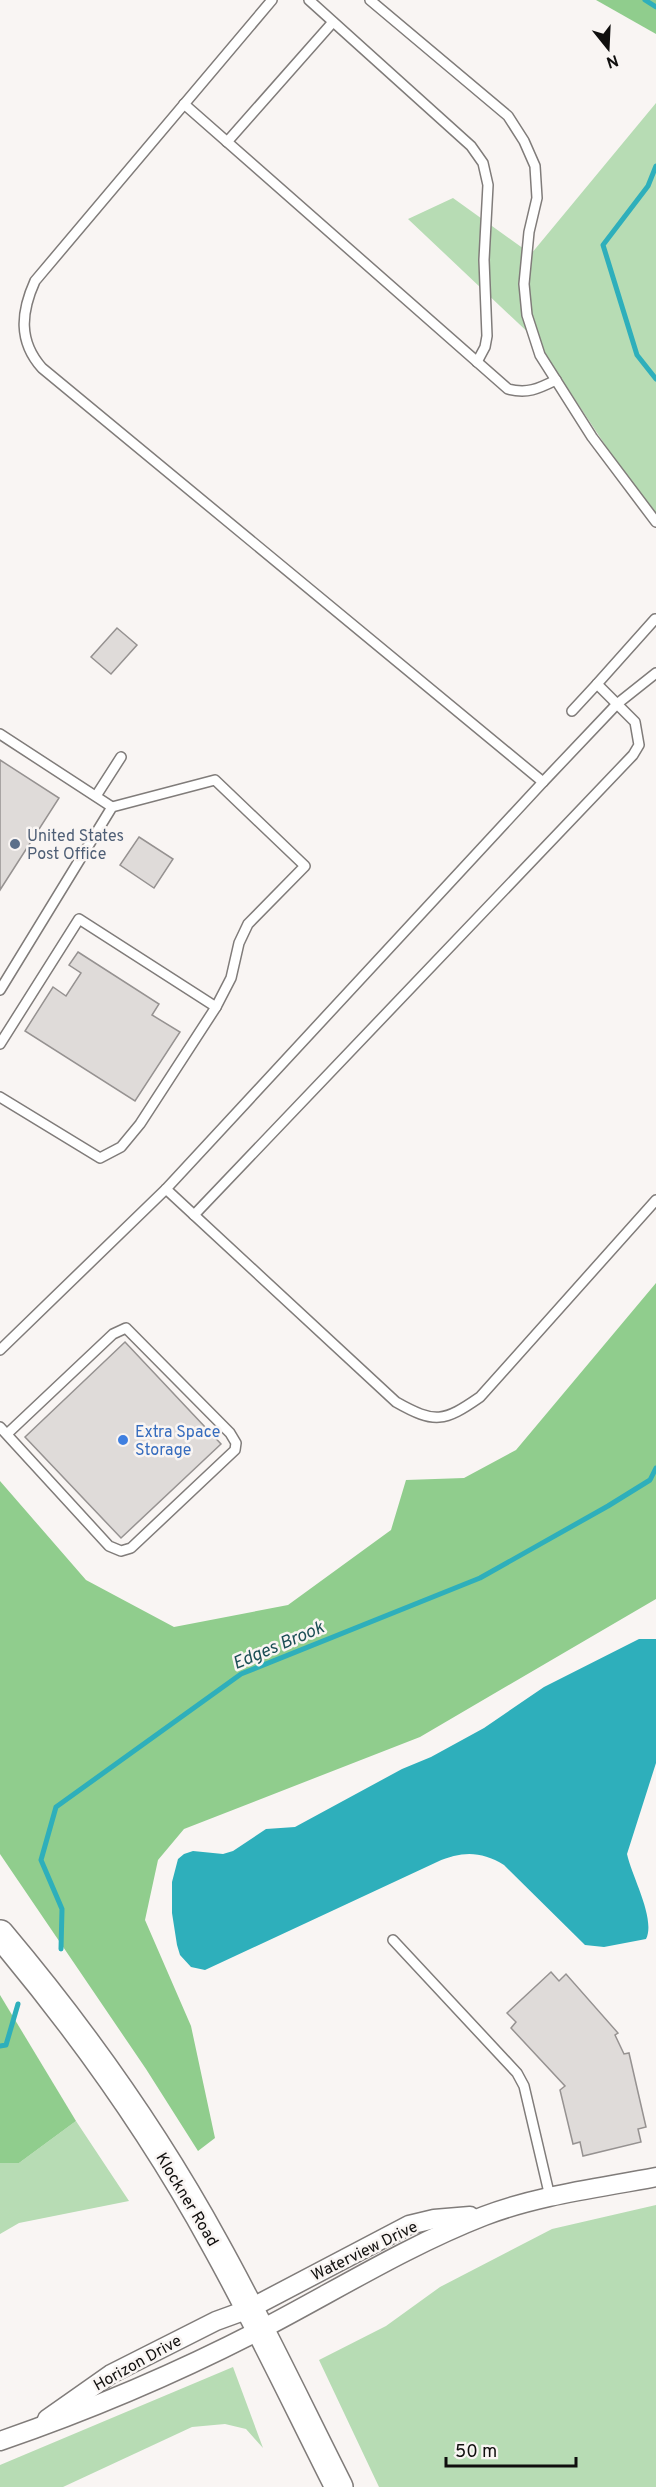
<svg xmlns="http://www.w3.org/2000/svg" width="656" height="2487" viewBox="0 0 656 2487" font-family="Overpass,sans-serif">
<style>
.green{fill:#b7dcb4}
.forest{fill:#90cd8d}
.water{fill:#2eafbb}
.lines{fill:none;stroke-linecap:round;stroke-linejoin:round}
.stream{stroke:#2eafbb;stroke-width:5}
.building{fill:#dfdbd9;stroke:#969291;stroke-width:1.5}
.service-casing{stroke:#807c7a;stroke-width:12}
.minor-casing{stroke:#807c7a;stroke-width:21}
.secondary-casing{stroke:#807c7a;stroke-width:30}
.service{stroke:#fff;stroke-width:9}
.minor{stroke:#fff;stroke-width:18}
.secondary{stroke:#fff;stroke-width:27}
.service-dot{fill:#5c6f8a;stroke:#f9f5f3;stroke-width:2}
.shop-dot{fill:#3f7fe0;stroke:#f9f5f3;stroke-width:2}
.labels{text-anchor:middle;stroke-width:5;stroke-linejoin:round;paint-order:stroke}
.service-label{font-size:16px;fill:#4e5e75;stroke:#f9f5f3;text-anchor:start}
.shop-label{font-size:16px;fill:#366cbe;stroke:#f9f5f3;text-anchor:start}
.street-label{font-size:16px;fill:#100f0e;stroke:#f9f5f3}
.water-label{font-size:18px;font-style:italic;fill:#1b4f55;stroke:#f9f5f3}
</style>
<rect width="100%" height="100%" fill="#f9f5f3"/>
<g class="green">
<polygon points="656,103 656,522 535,339 408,219 453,198 531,254"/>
<polygon points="76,2121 129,2201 19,2223 0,2234 0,2163 19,2163"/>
<polygon points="656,2205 656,2487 379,2487 319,2360 386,2326 440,2287 552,2229"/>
<polygon points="233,2367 263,2448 246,2429 225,2424 192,2427 63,2487 0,2487 0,2465"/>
</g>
<g class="forest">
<polygon points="596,0 656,0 656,34"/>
<polygon points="656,1283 656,1599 420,1737 184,1829 158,1860 145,1920 191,2026 215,2138 198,2151 146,2069 0,1854 0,1481 86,1580 174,1627 288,1605 391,1530 406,1480 464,1478 516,1450"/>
<polygon points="0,1995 76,2121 19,2163 0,2163"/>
</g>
<path class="water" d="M639,1639H656V1763L627,1854C632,1877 656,1919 646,1939L604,1947L585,1945L504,1865C481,1851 462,1851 437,1862L205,1970L191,1967L180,1955L177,1945L172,1913V1882L178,1859L184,1854L193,1851L223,1854L233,1851L266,1829L295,1827L402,1769L431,1757L484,1728L544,1687Z"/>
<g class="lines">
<g class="stream">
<polyline points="645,0 656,7"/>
<polyline points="656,166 648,186 603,245 637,355 656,379"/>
<polyline points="61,1949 62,1909 41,1860 56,1807 241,1674 480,1578 608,1506 650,1480 656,1468"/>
<polyline points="0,2046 6,2045 18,2004"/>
</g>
</g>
<g class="building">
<polygon points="117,628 137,645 111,674 91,657"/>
<polygon points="0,760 59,798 0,890"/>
<polygon points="139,837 173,859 154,888 120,865"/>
<polygon points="78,952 159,1004 152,1015 180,1032 135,1101 25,1031 53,987 66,996 81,973 69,965"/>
<polygon points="125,1342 221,1444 121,1538 25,1437"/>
<polygon points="551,1972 559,1981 566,1974 618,2033 615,2035 624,2054 629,2053 646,2127 638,2129 641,2142 583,2156 580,2142 573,2144 560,2090 565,2086 511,2028 516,2022 507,2013"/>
</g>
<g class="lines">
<g class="service-casing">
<g id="service">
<polyline points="309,0 471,146 483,163 488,185 484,260 487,336 485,347 477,362"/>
<polyline points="370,0 508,116 524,141 535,166 537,198 529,232 524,284 527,315 540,355 592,437 656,522"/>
<path d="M184,104L508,389C527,394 538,389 556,380"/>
<polyline points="227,142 333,22"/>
<polyline points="597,684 655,619"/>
<polyline points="0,734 112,807"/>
<polyline points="543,782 617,704 656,673"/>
<polyline points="96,796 121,757"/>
<polyline points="0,990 112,807 215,780 305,866 248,924 239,943 231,978 216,1007 140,1124 121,1147 100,1158 0,1097"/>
<polyline points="0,1044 79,919 216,1007"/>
<path d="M166,1189L396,1402C435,1424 444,1422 480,1397L656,1200"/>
<polyline points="194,1215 633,755 639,745 635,722 597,684 572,711"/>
<path d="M0,1350L166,1189L543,782L42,368C18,341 21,312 35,281L272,0"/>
<polyline points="0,1427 109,1546 121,1551 131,1548 235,1450 236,1443 230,1433 126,1328 113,1334 7,1434"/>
<polyline points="393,1940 517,2073 524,2086 550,2197"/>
</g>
</g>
<g class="minor-casing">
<g id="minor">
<polyline points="47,2419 111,2374 216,2321 249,2309 409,2225 434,2219 470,2216"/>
<path d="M0,2441C90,2410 177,2373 262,2329C335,2291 407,2246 484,2216C539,2195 599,2188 656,2177"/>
</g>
</g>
<g class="secondary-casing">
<path id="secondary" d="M0,1934C80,2029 155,2134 215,2244C259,2323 298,2406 339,2487"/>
</g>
<use href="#service" class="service"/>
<use href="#minor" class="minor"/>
<use href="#secondary" class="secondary"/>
</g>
<circle class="service-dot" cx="15" cy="844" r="6"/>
<circle class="shop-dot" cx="123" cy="1440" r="6"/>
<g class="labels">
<g class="service-label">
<text x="27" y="841">United States<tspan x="27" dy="18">Post Office</tspan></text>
</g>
<g class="shop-label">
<text x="135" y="1437">Extra Space<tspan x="135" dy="18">Storage</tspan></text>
</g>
<g class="street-label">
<text transform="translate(188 2199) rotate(59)" y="6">Klockner Road</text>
<text transform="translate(364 2250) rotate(-26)" y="6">Waterview Drive</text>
<text transform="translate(137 2362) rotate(-29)" y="6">Horizon Drive</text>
</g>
<g class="water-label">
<text transform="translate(278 1645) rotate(-23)" y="6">Edges Brook</text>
</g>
</g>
<g transform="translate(608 48) rotate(162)" stroke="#f9f5f3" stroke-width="4.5" paint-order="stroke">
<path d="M0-4.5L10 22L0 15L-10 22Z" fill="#100f0e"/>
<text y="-9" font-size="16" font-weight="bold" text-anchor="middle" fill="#100f0e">N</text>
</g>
<path d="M446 2457v9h130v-9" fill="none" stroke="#100f0e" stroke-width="3"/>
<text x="455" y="2457" font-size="18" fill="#100f0e" stroke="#f9f5f3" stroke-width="4.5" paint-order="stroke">50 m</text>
</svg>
